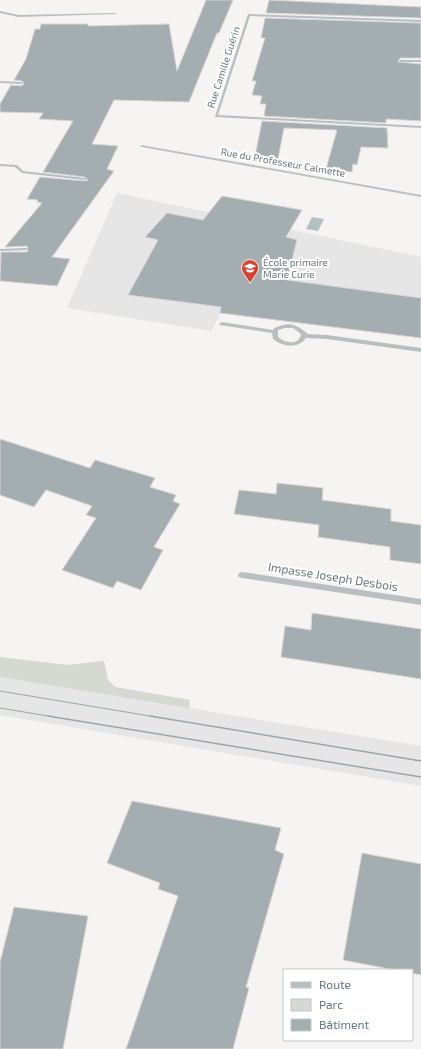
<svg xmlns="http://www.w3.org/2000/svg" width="421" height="1049" viewBox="0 0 421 1049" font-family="'Exo 2',sans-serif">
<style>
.built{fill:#e5e6e5}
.green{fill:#d5d9d1}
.water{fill:#b4c1c4}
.building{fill:#a4adb0;stroke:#d6d6d4}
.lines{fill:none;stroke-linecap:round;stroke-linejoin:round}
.minor{fill:#b9bfc1;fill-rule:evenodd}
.tram-far1{stroke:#9ca4a7;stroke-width:1}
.tram{stroke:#9ca4a7;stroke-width:1.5}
.labels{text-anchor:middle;stroke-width:4;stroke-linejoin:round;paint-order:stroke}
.far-street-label{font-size:10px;fill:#667880;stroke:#fff}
.far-poi-label{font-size:10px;fill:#667880;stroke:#fff;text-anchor:start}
.street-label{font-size:12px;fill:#667880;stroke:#fff}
</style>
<rect width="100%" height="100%" fill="#f5f4f2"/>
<g class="built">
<polygon points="117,193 421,257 421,338 220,313 212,331 67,308"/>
<polygon points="0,657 66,665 104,661 108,680 115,687 190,700 189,708 421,746 421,786 0,715"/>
</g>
<polygon class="green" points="0,657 66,665 104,661 108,680 115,687 190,700 189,708 0,677"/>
<polygon class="water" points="312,217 324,219 318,231 306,229"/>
<g class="building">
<polygon points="206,0 233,0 219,33 217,33 189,102 114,100 92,144 118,146 107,169 114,171 52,257 70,259 57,286 0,281 1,252 27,252 28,250 27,246 5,247 42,203 37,202 38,200 27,199 40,177 85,181 88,180 85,177 43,172 73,121 39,119 43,113 0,112 0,104 11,85 21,86 24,84 22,81 14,80 26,59 35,29 40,29 41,24 88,24 88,26 169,24 177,71"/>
<polygon points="269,0 421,7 421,18 266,13"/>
<polygon points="265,18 421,23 421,58 400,58 398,62 421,64 421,121 386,119 386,123 264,116 266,104 260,104 262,96 252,95 256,81 252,81 265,38 261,38"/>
<polygon points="262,121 387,128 388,148 361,147 357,165 353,164 352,172 326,169 337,130 284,128 277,164 254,161"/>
<polygon points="222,196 302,210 286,237 297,240 287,280 421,298 421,338 220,313 221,307 128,295 158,240 145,237 167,213 203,220"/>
<polygon points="0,439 90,468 95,460 155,478 150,487 176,495 173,501 180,504 154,547 163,550 141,590 117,581 113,588 62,570 96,518 86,515 92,506 46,490 34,507 0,495"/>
<polygon points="277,483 323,488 322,500 391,509 391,521 421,525 421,564 390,560 390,547 318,537 319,525 234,514 239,490 276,494"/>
<polygon points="312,613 421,629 421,679 281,657 285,626 311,630"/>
<polygon points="132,801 281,828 275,850 284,854 246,987 249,988 233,1049 126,1049 178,896 158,889 160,883 107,863"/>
<polygon points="362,853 421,864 421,975 412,973 412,970 395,970 343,960"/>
<polygon points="14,907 88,916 63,1049 0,1049 0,962"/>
</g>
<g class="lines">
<g class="minor">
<polygon points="0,11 19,15 115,13 117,14 19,17 0,13"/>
<polygon points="248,14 421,20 421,22 250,16 218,115 421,126 421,128 215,117"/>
<polygon points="400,60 421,60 421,62 399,62"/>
<polygon points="0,81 21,82 23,83 21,84 0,83"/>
<polygon points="141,145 421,195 421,197 142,147 140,146"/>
<polygon points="0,164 17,165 23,171 85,178 87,179 85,180 22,173 15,167 0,166"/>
<polygon points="25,248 27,248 27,250 0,251 0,249"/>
<path d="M222,322L273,330L274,328C289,322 293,323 306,332L307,334L327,335L421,348V352L327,339L306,338C298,349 283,347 273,339L272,333L220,325L219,324ZM285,328H293L301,334C299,346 285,343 278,337V330Z"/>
<polygon points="242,572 421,599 421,605 242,578 239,577 238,575 239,573"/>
</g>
<g class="tram-far1">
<polyline points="0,691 156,717"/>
<polyline points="0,708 54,717"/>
</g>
<g class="tram">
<polyline points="48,716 421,777"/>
<polyline points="150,716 421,761"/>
</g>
</g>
<defs>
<g id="school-pin" transform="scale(0.9)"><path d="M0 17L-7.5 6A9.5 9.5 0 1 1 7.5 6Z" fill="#d44432" stroke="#fff"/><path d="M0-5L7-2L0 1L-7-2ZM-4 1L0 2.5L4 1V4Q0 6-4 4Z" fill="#fff"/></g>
</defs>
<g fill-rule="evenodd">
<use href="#school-pin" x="250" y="268"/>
</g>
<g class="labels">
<g class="far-street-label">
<text transform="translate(223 67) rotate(-72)" y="4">Rue Camille Guérin</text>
<text transform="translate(283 162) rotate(10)" y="4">Rue du Professeur Calmette</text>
</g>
<g class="far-poi-label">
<text x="263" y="266">École primaire<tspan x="263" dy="12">Marie Curie</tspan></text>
</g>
<g class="street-label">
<text transform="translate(333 577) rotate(9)" y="4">Impasse Joseph Desbois</text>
</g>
</g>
<rect x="283" y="969" width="130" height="72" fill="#ffffff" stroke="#c2c9cc"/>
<rect x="291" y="982" width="20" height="6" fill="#b9bfc1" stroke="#c2c9cc"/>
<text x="319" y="989" font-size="12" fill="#667880">Route</text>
<rect x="291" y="999" width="20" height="12" fill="#d5d9d1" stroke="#c2c9cc"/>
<text x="319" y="1009" font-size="12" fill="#667880">Parc</text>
<rect x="291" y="1019" width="20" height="12" fill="#a4adb0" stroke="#c2c9cc"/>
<text x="319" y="1029" font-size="12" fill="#667880">Bâtiment</text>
</svg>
